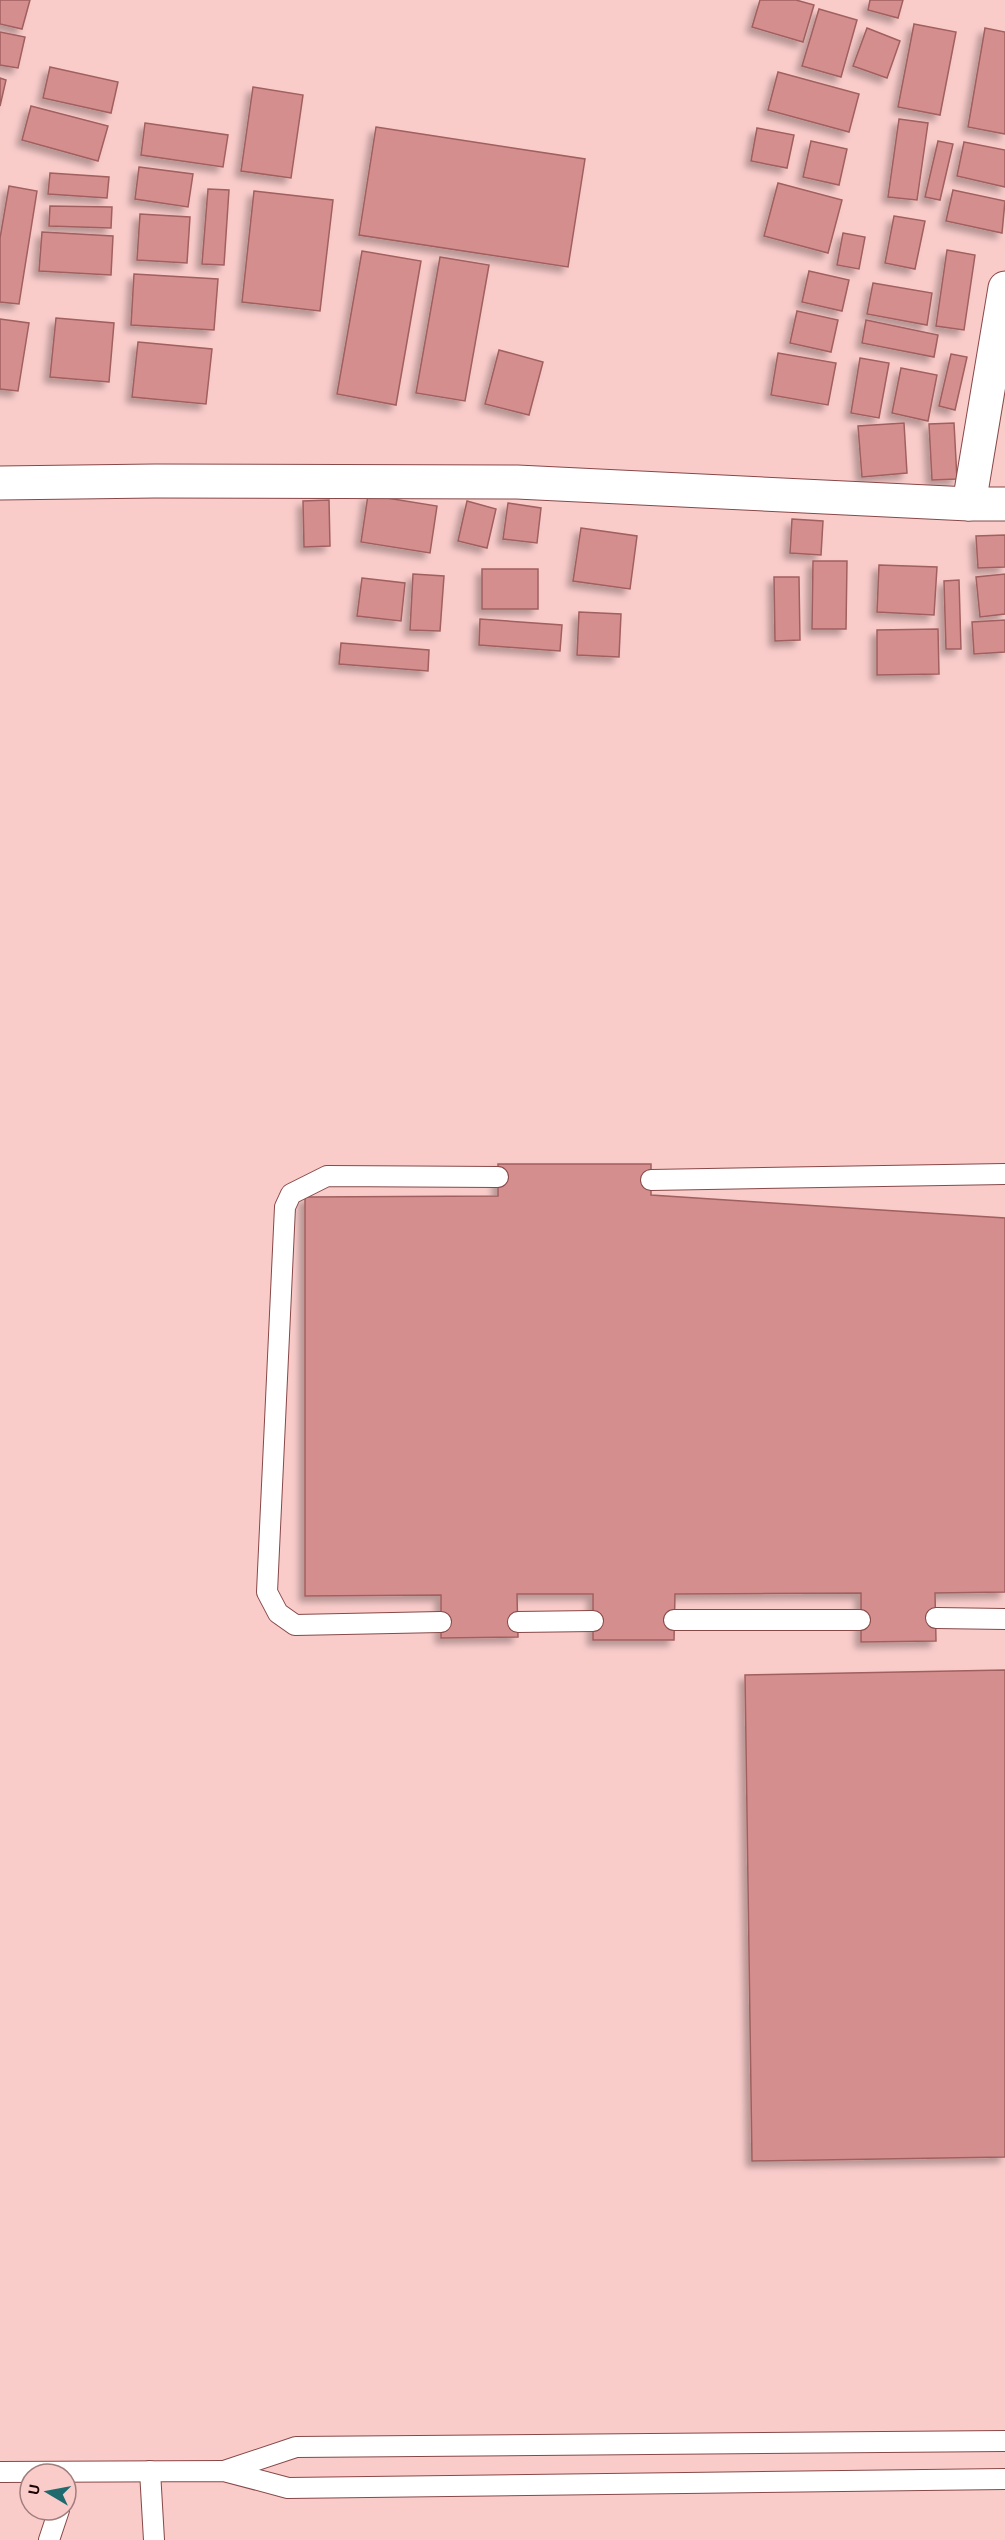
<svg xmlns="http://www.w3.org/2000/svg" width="1005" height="2540" viewBox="0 0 1005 2540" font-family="'Alegreya Sans',sans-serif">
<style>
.building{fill:#d48e8d;stroke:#a1605f;stroke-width:1.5;filter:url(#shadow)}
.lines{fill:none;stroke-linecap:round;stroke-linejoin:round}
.service-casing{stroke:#874848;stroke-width:22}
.minor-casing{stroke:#874848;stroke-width:35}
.secondary-casing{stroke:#874848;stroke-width:35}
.service{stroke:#fff;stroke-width:20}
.minor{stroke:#fff;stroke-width:33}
.secondary{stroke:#fff;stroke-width:33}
</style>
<defs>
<filter id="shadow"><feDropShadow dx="-5.5" dy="5.5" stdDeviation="3" flood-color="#0004"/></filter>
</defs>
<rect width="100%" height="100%" fill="#f9ccca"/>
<g class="building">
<polygon points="0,0 30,0 22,29 0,24"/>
<polygon points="760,0 796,0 814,5 803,42 752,27"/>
<polygon points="870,0 903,0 898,18 868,10"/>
<polygon points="819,9 857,20 841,77 802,66"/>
<polygon points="914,24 956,32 940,115 898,107"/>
<polygon points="867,28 900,41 887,78 853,66"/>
<polygon points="985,28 1005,32 1005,134 968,127"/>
<polygon points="0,32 25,37 18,68 0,65"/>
<polygon points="50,67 118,82 111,113 43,98"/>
<polygon points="778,72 859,94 849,132 768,110"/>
<polygon points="0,78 6,80 0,106"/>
<polygon points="253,87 303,95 291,178 241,171"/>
<polygon points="31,106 108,126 98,161 22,140"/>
<polygon points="899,119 928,123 917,200 888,197"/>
<polygon points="145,123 228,135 223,167 141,155"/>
<polygon points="376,127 585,159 568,267 359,235"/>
<polygon points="757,128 794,135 787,168 751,161"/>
<polygon points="811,141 847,149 839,185 803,177"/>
<polygon points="938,141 953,144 940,200 925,197"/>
<polygon points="964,142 1005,150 1005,187 957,176"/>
<polygon points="139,167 193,174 188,207 135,199"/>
<polygon points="50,173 109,177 107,198 48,194"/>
<polygon points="778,183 842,200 828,253 764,236"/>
<polygon points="9,186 37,191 19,304 0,302 0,238"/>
<polygon points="208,189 229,190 224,265 202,264"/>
<polygon points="953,190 1005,201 1002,233 946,221"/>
<polygon points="254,191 333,200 320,311 242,302"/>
<polygon points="50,206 112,207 111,228 49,226"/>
<polygon points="140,214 190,217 187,263 137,260"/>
<polygon points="894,216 925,221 915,269 885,263"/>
<polygon points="42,232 113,236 111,275 39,271"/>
<polygon points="843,233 865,237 859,269 837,265"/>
<polygon points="947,250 975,255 964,330 936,326"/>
<polygon points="362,251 421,261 396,405 337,394"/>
<polygon points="440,257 489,265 465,401 416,393"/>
<polygon points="809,271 849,280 842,311 802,302"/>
<polygon points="134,274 218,279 214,330 131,325"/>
<polygon points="873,283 932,293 927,325 867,314"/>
<polygon points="797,311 838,320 831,352 790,343"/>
<polygon points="56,318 114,323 109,382 50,377"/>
<polygon points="0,319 29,323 18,391 0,389"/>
<polygon points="866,320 938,335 934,357 862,343"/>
<polygon points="138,342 212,349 206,404 132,397"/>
<polygon points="499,350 543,362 529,415 485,404"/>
<polygon points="778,353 836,363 828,405 771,395"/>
<polygon points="951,354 967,357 955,410 939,406"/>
<polygon points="860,358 889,363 879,418 851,413"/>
<polygon points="901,368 937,375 928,421 892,413"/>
<polygon points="904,423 907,473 862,477 858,426"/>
<polygon points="954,423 957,479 932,480 929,424"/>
<polygon points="368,495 437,506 430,553 361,542"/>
<polygon points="329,500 330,546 304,547 303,501"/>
<polygon points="467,501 496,509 487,548 458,541"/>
<polygon points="508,503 541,508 537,543 503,539"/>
<polygon points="792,519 823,521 821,555 790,553"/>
<polygon points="581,528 637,536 630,589 573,581"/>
<polygon points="1005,535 1005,567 978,568 976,536"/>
<polygon points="813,561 847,561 846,629 812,629"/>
<polygon points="879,565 937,567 934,615 877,612"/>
<rect x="482" y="569" width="56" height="40"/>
<polygon points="413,574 444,576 440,631 410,630"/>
<polygon points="1005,574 1005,614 980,617 976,577"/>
<polygon points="774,577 799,577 800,640 775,641"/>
<polygon points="362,578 405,583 401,621 357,616"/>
<polygon points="959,580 961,649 946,649 944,581"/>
<polygon points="579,612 621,614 619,657 577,655"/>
<polygon points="480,619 562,625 560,651 479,645"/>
<polygon points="1005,620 1005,652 974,654 972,622"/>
<polygon points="938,629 939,674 877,675 877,630"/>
<polygon points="341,643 429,650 428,671 339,664"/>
<polygon points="498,1164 651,1164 651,1195 1005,1218 1005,1592 935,1593 936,1641 861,1642 861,1593 675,1594 674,1640 593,1640 593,1594 517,1594 518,1637 441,1638 441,1595 305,1596 305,1197 498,1196"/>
<polygon points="1005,1670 1005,2157 752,2161 745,1675"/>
</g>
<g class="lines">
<g class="service-casing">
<g id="service">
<polyline points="651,1180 1005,1174"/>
<polyline points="936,1618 1005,1619"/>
<polyline points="674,1620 860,1620"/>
<polyline points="441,1622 295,1625 278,1613 267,1592 285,1207 291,1194 327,1176 498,1177"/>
<polyline points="518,1622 593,1621"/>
<polyline points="150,2471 154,2540"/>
<polyline points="224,2471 296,2447 1005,2441"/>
<polyline points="0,2472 224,2471 288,2488 1005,2479"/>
<polyline points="49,2540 59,2510"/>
</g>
</g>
<g class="minor-casing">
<polyline id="minor" points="969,504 1005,288"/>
</g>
<g class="secondary-casing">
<polyline id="secondary" points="0,483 155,481 517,482 969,504 1005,504"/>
</g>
<use href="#service" class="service"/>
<use href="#minor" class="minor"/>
<use href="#secondary" class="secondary"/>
</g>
<g transform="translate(48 2492) rotate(280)"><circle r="28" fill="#f9ccca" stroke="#a17d7c" stroke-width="1.5"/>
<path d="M0-4.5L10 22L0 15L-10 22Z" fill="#1e6a6f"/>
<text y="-9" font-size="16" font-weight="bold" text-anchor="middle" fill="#1e0607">U</text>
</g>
</svg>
